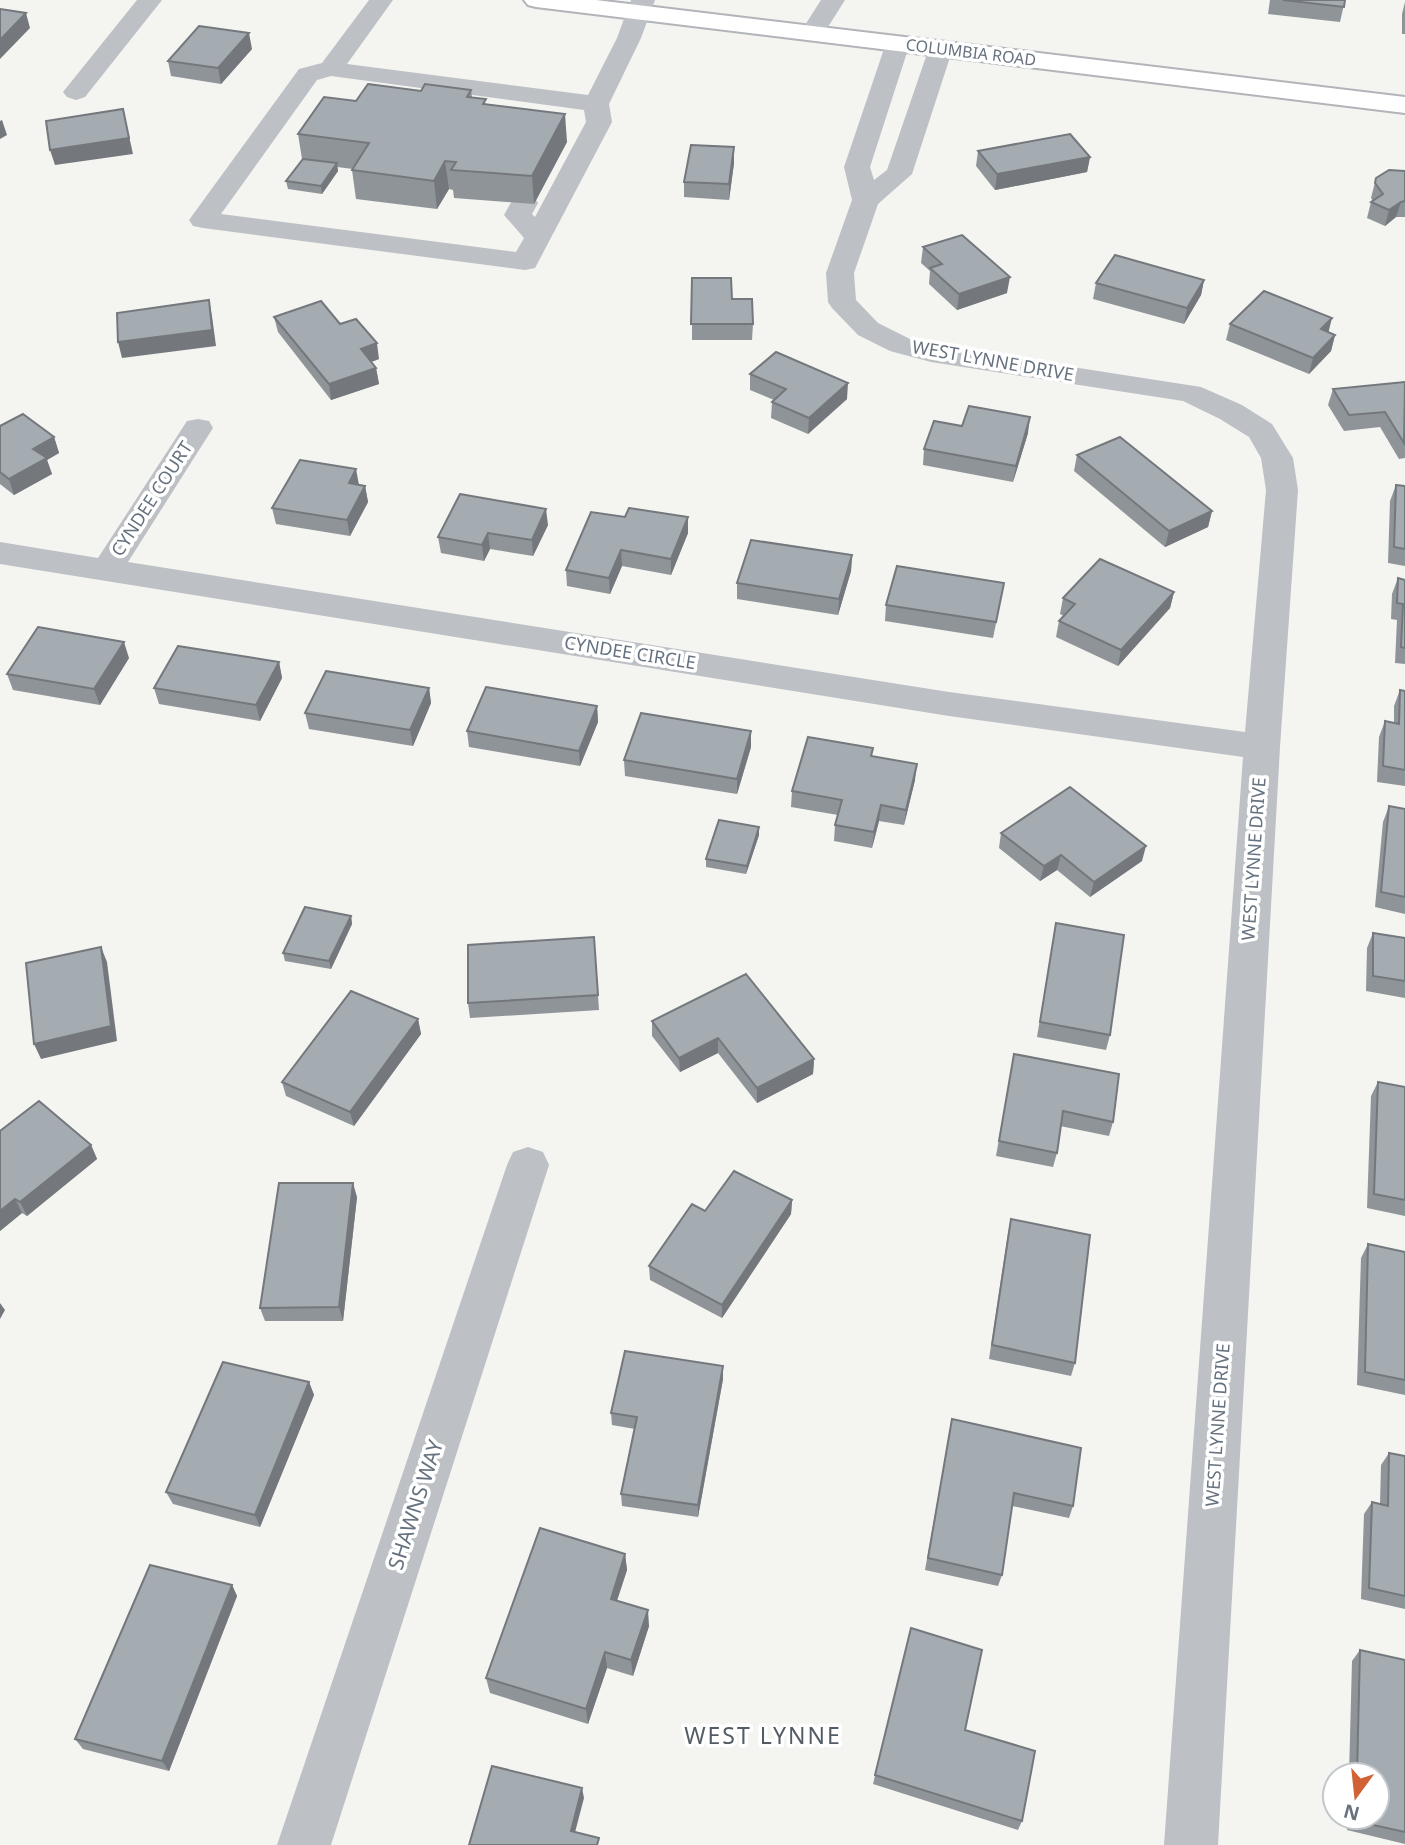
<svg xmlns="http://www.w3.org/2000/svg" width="1405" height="1845" viewBox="0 0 1405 1845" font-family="'Noto Sans',sans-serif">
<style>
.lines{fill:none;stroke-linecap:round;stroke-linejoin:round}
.major-casing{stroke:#b1b4b8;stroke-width:4}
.minor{fill:#bdc0c4;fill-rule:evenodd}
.major{fill:#fff;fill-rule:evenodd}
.wall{fill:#8e9498}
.shaded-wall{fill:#74787c}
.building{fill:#a5acb1;stroke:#74787c;stroke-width:2}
.labels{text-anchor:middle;stroke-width:7;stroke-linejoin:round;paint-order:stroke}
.far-street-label{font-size:16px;fill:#66727f;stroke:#fff}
.street-label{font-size:18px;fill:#66727f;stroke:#fff}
.near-street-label{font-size:21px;fill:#66727f;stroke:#fff}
.near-neighbourhood-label{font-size:23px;letter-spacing:2px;fill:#535c65;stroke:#fff}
</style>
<rect width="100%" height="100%" fill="#f4f4f1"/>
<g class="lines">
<g class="major-casing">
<polygon id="major" points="524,0 596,0 1405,97 1405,113 536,7 528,5"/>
</g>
<g class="minor">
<polygon points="137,0 162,0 85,97 76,100 67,97 63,92 67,87"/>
<path d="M369,0H393L347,64L588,95L617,38L631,0H655L641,38L609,104L612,122L535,268L525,270L203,228L193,226L189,220L299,69L322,63ZM331,76L584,110L586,122L535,217L532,214L538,203L534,197L524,195L514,197L504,215L524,238L516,252L221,214L317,80Z"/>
<polygon points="821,0 845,0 821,38 812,40 803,38 800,33"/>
<polygon points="898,36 907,38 910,43 870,167 874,180 887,170 929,48 932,43 941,41 950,43 953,48 912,174 878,204 854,273 856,300 878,323 910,339 943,347 1201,387 1242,405 1272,424 1293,458 1298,490 1280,747 1218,1845 1164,1845 1243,757 949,716 0,564 0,542 98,558 187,421 198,419 209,421 213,428 128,562 949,692 1245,732 1266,490 1261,458 1249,437 1220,419 1183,401 931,362 890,351 858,335 832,308 828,302 826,273 852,200 844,167 886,43 889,38"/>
<polygon points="528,1147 543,1152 549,1165 331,1845 277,1845 507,1165 513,1152"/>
</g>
<use href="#major" class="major"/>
</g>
<g class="wall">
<polygon points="1270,0 1345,0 1340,22 1268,14"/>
<polygon points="1405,2 1405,34 1402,34 1402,14"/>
<polygon points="252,49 221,84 171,76 168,61"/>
<polygon points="471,90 472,97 567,142 534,204 454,198 453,190 449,189 437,209 356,199 352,170 353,169 337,167 338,171 322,194 288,189 286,181 302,159 298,134 356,101 421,91"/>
<polygon points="734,147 734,163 729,200 684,197 684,182"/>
<polygon points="978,151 1090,157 1087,172 995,190 976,166"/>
<polygon points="1405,171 1405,217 1396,217 1385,226 1367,218 1371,202 1373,201 1371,198 1376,178"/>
<polygon points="923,247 1007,293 957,310 929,284 930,271 921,263"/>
<polygon points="692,278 732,299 753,324 752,340 692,340"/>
<polygon points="1204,280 1201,295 1184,324 1093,299 1096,283"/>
<polygon points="274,317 340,324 379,359 371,362 376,368 379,384 331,400 278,332"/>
<polygon points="1230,324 1335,335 1331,351 1309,374 1226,340"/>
<polygon points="750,374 847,399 808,434 771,418 772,402 774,400 750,390"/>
<polygon points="1405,382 1405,458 1399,459 1380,427 1344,431 1328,405 1333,389"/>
<polygon points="0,426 54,437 59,453 47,460 52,474 14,495 0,484"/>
<polygon points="1028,433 1013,482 923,465 924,449"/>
<polygon points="1077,455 1212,511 1208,527 1165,547 1074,471"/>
<polygon points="359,485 365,486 368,502 350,536 276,524 272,508"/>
<polygon points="1396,485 1405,486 1405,566 1388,563 1390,501"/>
<polygon points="625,517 688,533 671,575 622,566 610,594 567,586 566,570"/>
<polygon points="548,525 533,556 490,549 484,561 441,553 438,537"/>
<polygon points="852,555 851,571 838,615 737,599 737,583"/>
<polygon points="1398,578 1405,580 1405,664 1395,663 1397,620 1391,619 1392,594"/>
<polygon points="1174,592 1170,608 1118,666 1056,637 1059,621 1064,616 1060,614 1063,598"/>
<polygon points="1001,599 993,638 885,621 886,605"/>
<polygon points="129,658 100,705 13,690 7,674"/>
<polygon points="279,662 282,678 260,721 159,704 154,688"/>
<polygon points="429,688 431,703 413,746 309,729 305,713"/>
<polygon points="1400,690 1405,691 1405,786 1377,782 1379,737 1385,721 1394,723 1394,706"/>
<polygon points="597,706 598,722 580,766 469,747 467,731"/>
<polygon points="751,747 737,794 625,776 624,760"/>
<polygon points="872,756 915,780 904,825 879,821 872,848 834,841 835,825 838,815 791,807 792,791"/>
<polygon points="1389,806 1405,809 1405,914 1375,907 1383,822"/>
<polygon points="759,827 759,835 746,874 706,867 706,859"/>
<polygon points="1001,833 1142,861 1090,897 1057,870 1040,881 999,848"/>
<polygon points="351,916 352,924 331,969 285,961 283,953"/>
<polygon points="1056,923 1110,1035 1106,1050 1037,1037"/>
<polygon points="1373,933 1405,938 1405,998 1366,991 1367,948"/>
<polygon points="594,937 599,1010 470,1018 468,1003"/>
<polygon points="418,1019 421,1034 354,1126 286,1096 282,1082"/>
<polygon points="652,1021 814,1059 813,1074 757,1103 718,1053 680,1072 652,1036"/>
<polygon points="1014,1054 1113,1122 1109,1136 1060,1126 1057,1153 1053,1167 996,1156"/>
<polygon points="1378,1082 1405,1087 1405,1216 1367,1208 1371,1096"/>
<polygon points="0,1131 91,1145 97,1159 27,1216 22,1213 0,1231"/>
<polygon points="357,1197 343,1321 265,1321 260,1308"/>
<polygon points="792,1200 791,1214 722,1318 650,1280 649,1266 705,1211"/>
<polygon points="1011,1219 1075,1363 1071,1376 989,1359 1008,1233"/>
<polygon points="1368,1244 1405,1252 1405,1395 1357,1385 1361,1258"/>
<polygon points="723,1366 723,1379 698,1517 622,1506 621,1494 635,1429 612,1425 611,1413"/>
<polygon points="309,1382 314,1395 260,1527 173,1504 166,1492"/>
<polygon points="952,1419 1073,1506 1069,1518 1012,1506 1002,1575 998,1586 925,1570"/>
<polygon points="1389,1453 1405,1456 1405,1609 1361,1599 1364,1514 1372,1502 1380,1504 1381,1465"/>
<polygon points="625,1554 627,1570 617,1601 649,1626 633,1676 607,1668 588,1724 490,1693 486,1678"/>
<polygon points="232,1585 237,1596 169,1771 83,1749 75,1739"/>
<polygon points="911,1628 965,1730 1022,1821 1018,1830 873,1784"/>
<polygon points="1360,1650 1405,1660 1405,1844 1347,1830 1347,1817 1377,1817 1377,1775 1349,1775 1352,1661"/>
</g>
<g class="shaded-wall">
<polygon points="26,13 30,28 0,59 0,40"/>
<polygon points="249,33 252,49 221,84 218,68"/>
<polygon points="123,109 133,154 55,165 50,150"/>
<polygon points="565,114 567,142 534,204 532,176"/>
<polygon points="2,120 7,135 0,139 0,121"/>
<polygon points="734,147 734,163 729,200 729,184"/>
<polygon points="1090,157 1087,172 995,190 997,174"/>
<polygon points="445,161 449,189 437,209 434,181"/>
<polygon points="337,163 338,171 322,194 321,186"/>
<polygon points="1401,202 1396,217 1385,226 1389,210"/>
<polygon points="1010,277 1007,293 957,310 959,294"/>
<polygon points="1204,280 1201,295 1184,324 1187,308"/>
<polygon points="209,300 212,316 216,346 122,358 118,342"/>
<polygon points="1332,318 1328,334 1321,329"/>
<polygon points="1335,335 1331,351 1309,374 1313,358"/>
<polygon points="377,343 379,359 363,365 361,349"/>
<polygon points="376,368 379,384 331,400 329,384"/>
<polygon points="848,383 847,399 808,434 809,418"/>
<polygon points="1030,417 1028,433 1013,482 1016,466"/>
<polygon points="54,437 59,453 47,460 52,474 14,495 9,479 33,449"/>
<polygon points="356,469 359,485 349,483"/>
<polygon points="365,486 368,502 350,536 347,520"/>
<polygon points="546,509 548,525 533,556 532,540"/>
<polygon points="1212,511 1208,527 1165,547 1169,531"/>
<polygon points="688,517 688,533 671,575 671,559"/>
<polygon points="488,533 490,549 484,561 482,545"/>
<polygon points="621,550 622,566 610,594 609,578"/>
<polygon points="852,555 851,571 838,615 839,599"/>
<polygon points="1174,592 1170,608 1118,666 1121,650"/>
<polygon points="124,642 129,658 100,705 94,689"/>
<polygon points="279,662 282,678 260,721 256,705"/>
<polygon points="429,688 431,703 413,746 410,730"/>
<polygon points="597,706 598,722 580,766 579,751"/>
<polygon points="751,731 751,747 737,794 737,779"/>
<polygon points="917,764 915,780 904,825 906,810"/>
<polygon points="881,805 879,821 872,848 874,832"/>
<polygon points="759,827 759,835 746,874 747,866"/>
<polygon points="1146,846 1142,861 1090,897 1094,882"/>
<polygon points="1061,855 1057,870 1040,881 1044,866"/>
<polygon points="351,916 352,924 331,969 329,961"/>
<polygon points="101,947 107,962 117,1041 41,1059 34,1044"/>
<polygon points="418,1019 421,1034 354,1126 350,1112"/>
<polygon points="718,1038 718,1053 680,1072 679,1058"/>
<polygon points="814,1059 813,1074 757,1103 757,1088"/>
<polygon points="91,1145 97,1159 27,1216 20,1202"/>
<polygon points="353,1183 357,1197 343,1321 339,1307"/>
<polygon points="15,1199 22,1213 0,1231 0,1211"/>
<polygon points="792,1200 791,1214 722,1318 722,1305"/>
<polygon points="0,1303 5,1310 0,1319"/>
<polygon points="723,1366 723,1379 698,1517 698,1505"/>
<polygon points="309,1382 314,1395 260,1527 255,1515"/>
<polygon points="625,1554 627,1570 612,1615 611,1599"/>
<polygon points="232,1585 237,1596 169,1771 162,1761"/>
<polygon points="648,1610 649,1626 633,1676 631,1660"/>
<polygon points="605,1652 607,1668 588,1724 586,1709"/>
<polygon points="582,1788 584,1798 573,1840 571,1831"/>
</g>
<g class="building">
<polygon points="1283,0 1345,0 1344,7"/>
<polygon points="0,9 26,13 0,40"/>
<polygon points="199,26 249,33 218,68 168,61"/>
<polygon points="368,84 421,91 425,84 471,90 467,97 486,99 483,104 565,114 532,176 451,170 456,162 445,161 434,181 352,170 369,143 298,134 324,97 356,101"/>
<polygon points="123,109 129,138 50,150 46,121"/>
<polygon points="1070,134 1090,157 997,174 978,151"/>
<polygon points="691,145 734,147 729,184 684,182"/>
<polygon points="303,159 337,163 321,186 286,181"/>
<polygon points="1389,170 1405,171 1405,201 1401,202 1389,210 1371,202 1383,194 1375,183 1376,178"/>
<polygon points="962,235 1010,277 959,294 930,268 942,264 923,247"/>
<polygon points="1115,255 1204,280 1187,308 1096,283"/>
<polygon points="692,278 731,278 732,299 752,299 753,324 691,324"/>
<polygon points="1264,291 1332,318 1321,329 1335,335 1313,358 1230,324"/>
<polygon points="209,300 212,330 118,342 117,313"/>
<polygon points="321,301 340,324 356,319 377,343 361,349 376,368 329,384 274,317"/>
<polygon points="776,352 848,383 809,418 772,402 786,389 750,374"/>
<polygon points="1405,382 1404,443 1385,412 1349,415 1333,389"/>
<polygon points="969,406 1030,417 1016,466 924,449 934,421 962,426"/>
<polygon points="23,414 54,437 33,449 47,458 9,479 0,472 0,426"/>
<polygon points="1120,437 1212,511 1169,531 1077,455"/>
<polygon points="300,460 356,469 349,483 365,486 347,520 272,508"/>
<polygon points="1396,485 1405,486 1405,549 1394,547"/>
<polygon points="460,494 546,509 532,540 488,533 482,545 438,537"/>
<polygon points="629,508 688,517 671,559 621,550 609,578 566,570 591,512 625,517"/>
<polygon points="751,540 852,555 839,599 737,583"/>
<polygon points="1100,559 1174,592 1121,650 1059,621 1075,604 1063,598"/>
<polygon points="897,566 1004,583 996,622 886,605"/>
<polygon points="1398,578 1405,580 1405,648 1401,647 1403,604 1397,603"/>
<polygon points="38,627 124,642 94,689 7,674"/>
<polygon points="178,646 279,662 256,705 154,688"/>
<polygon points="326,671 429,688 410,730 305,713"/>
<polygon points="486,687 597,706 579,751 467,731"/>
<polygon points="1400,690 1405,691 1405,770 1383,766 1385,721 1399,724"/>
<polygon points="641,713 751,731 737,779 624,760"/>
<polygon points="808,737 873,748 871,756 917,764 906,810 881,805 874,832 835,825 842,800 792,791"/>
<polygon points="1070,787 1146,846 1094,882 1061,855 1044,866 1001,833"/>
<polygon points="1389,806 1405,809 1405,897 1381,892"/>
<polygon points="719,820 759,827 747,866 706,859"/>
<polygon points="305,907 351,916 329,961 283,953"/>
<polygon points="1056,923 1124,935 1110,1035 1040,1022"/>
<polygon points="1373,933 1405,938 1405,981 1373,976"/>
<polygon points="594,937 598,995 468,1003 468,945"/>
<polygon points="101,947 111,1026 34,1044 26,963"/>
<polygon points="746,974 814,1059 757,1088 718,1038 679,1058 652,1021"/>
<polygon points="351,991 418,1019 350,1112 282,1082"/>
<polygon points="1014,1054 1119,1074 1113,1122 1063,1111 1057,1153 999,1141"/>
<polygon points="1378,1082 1405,1087 1405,1200 1374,1194"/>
<polygon points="39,1101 91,1145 20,1202 15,1199 0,1211 0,1131"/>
<polygon points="734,1171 792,1200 722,1305 649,1266 692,1204 705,1211"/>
<polygon points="279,1183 353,1183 339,1307 260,1308"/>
<polygon points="1011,1219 1090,1235 1075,1363 992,1345"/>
<polygon points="1368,1244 1405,1252 1405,1380 1365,1372"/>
<polygon points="625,1351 723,1366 698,1505 621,1494 637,1417 611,1413"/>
<polygon points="223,1362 309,1382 255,1515 166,1492"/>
<polygon points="952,1419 1081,1448 1073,1506 1014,1493 1002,1575 928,1558"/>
<polygon points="1389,1453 1405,1456 1405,1596 1369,1588 1372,1502 1388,1506"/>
<polygon points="540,1528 625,1554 611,1599 648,1610 631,1660 605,1652 586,1709 486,1678"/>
<polygon points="150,1565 232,1585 162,1761 75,1739"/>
<polygon points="911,1628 982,1650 965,1730 1035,1751 1022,1821 875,1775"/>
<polygon points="1360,1650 1405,1660 1405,1832 1355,1821 1355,1817 1377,1817 1377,1775 1357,1775"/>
<polygon points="492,1766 582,1788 571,1831 599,1838 597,1845 469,1845"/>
</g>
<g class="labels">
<g class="far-street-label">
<text transform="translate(971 52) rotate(7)" y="6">COLUMBIA ROAD</text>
</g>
<g class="street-label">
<text transform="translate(993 361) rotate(10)" y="6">WEST LYNNE DRIVE</text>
<text transform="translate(152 499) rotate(-57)" y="6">CYNDEE COURT</text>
<text transform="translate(630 653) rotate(9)" y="6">CYNDEE CIRCLE</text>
<text transform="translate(1254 859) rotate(-86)" y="6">WEST LYNNE DRIVE</text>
<text transform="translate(1218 1425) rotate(-86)" y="6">WEST LYNNE DRIVE</text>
</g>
<g class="near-street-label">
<text transform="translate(416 1505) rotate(-72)" y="7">SHAWNS WAY</text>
</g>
<g class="near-neighbourhood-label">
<text x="763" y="1744">WEST LYNNE</text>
</g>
</g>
<g transform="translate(1356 1796) rotate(195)"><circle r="33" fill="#ffffff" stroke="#c2c7cc" stroke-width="2"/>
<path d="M0-5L12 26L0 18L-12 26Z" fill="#d06235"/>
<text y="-10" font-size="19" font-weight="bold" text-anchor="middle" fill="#66727f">N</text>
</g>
</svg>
